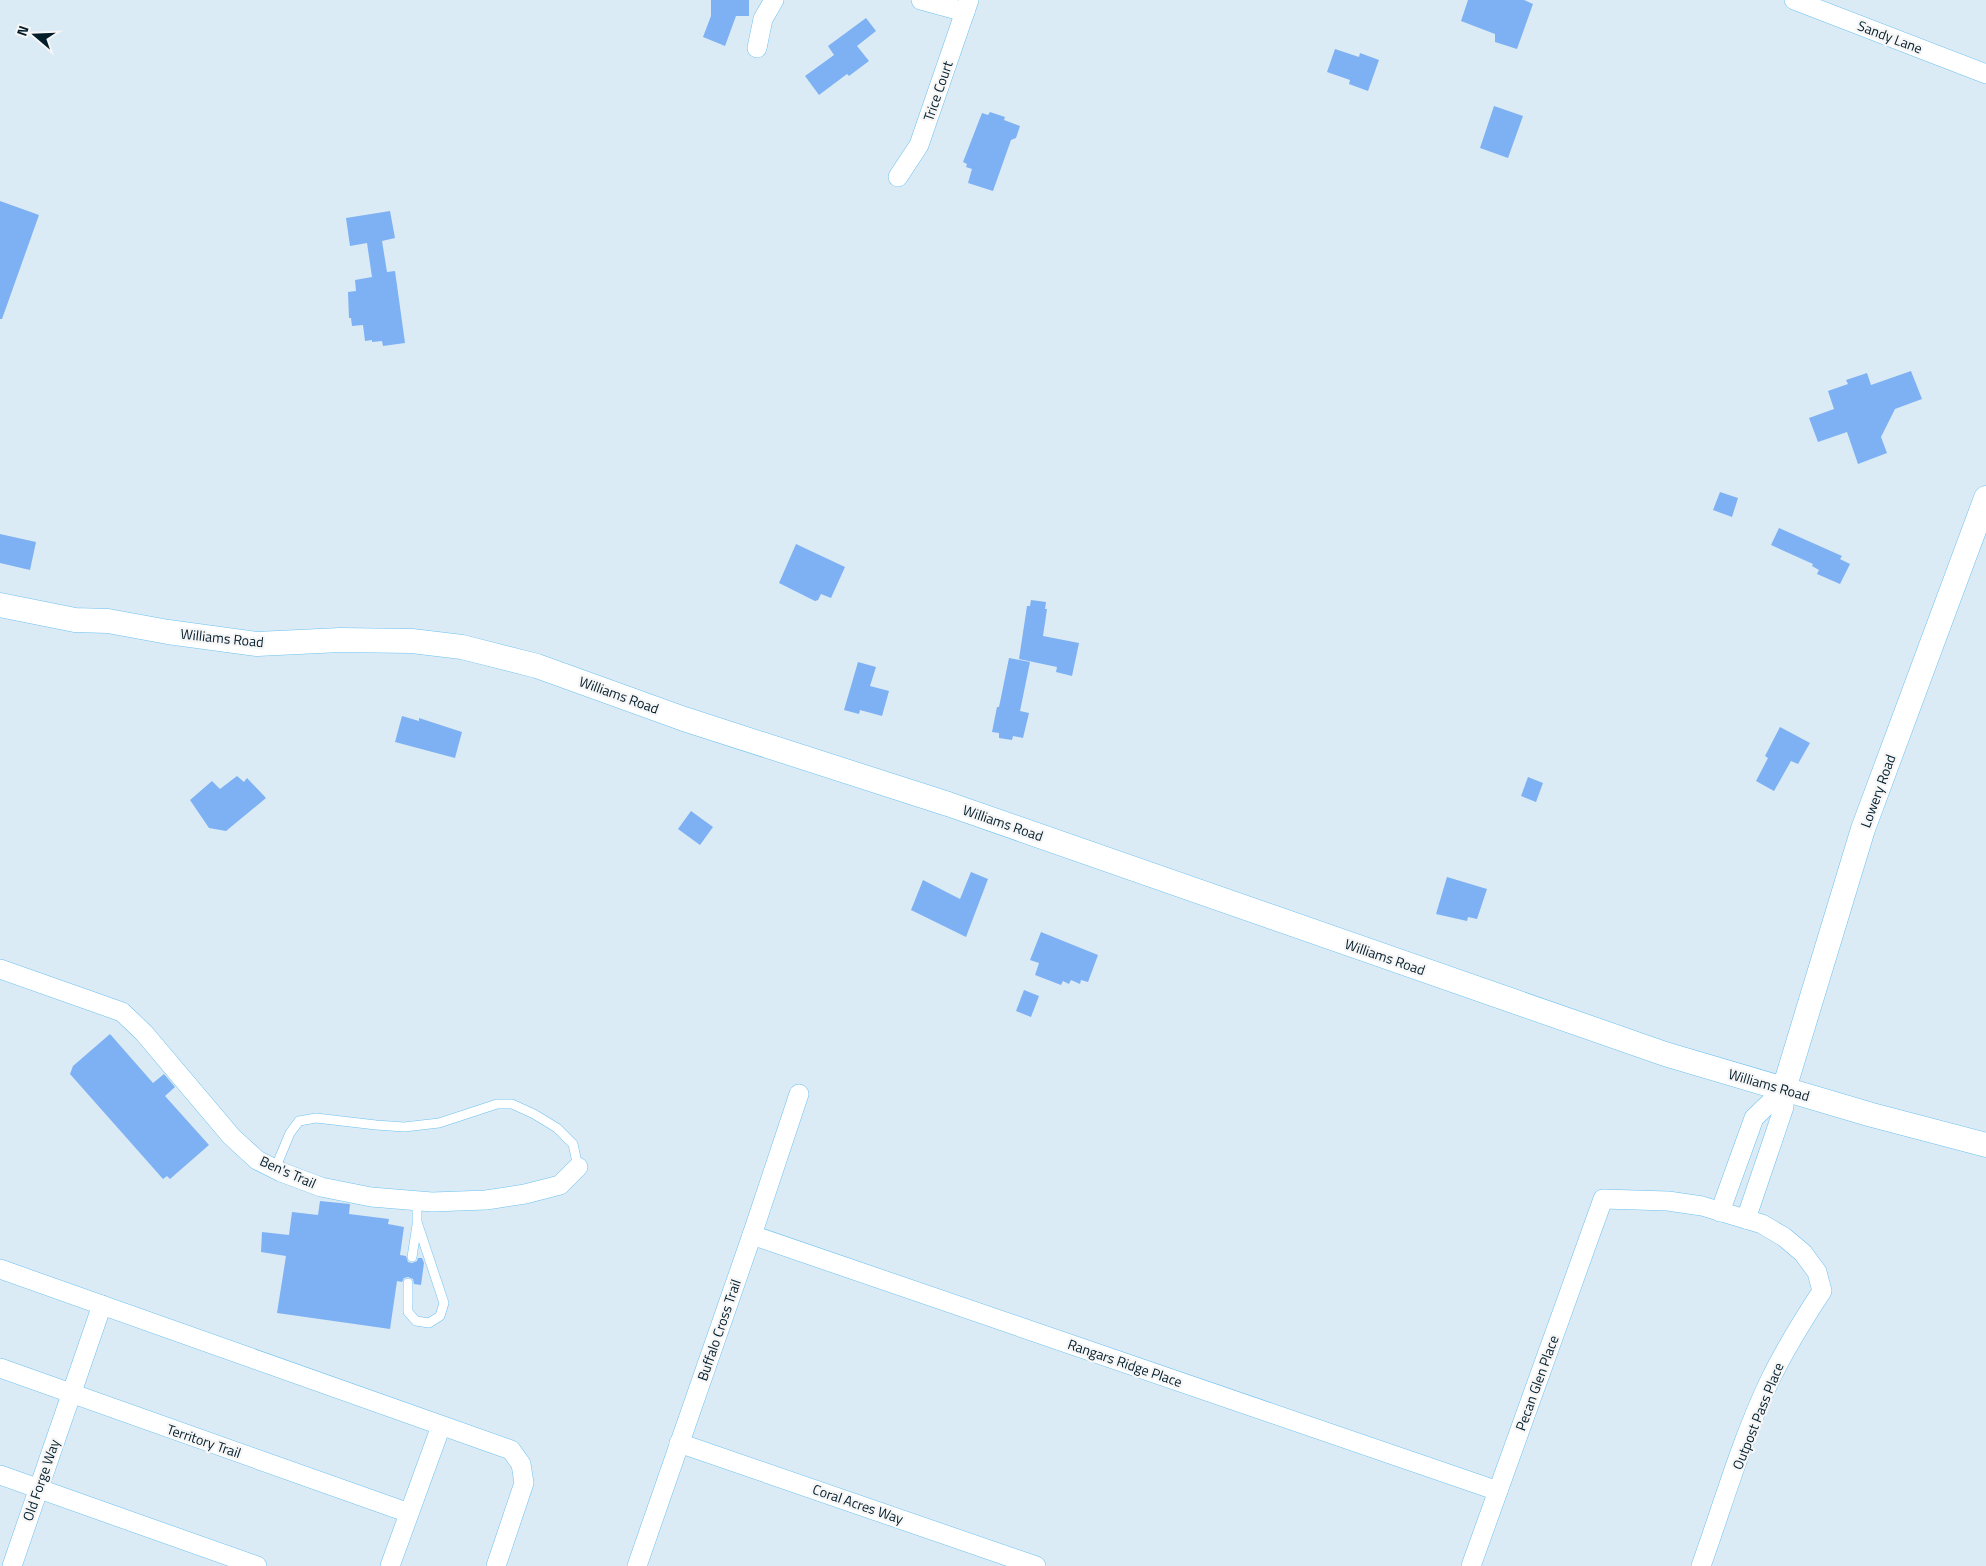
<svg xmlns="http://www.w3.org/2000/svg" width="1986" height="1566" viewBox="0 0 1986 1566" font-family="'Titillium Web',sans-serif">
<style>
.building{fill:#7db1f3}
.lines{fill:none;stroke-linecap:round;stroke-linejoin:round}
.service-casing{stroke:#6cc1f0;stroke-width:10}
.minor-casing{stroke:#6cc1f0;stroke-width:20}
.tertiary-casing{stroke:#6cc1f0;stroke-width:25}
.service{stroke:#fff;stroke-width:9}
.minor{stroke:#fff;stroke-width:19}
.tertiary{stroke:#fff;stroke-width:24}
.labels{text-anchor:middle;stroke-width:4.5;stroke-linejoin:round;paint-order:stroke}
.street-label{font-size:14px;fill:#031d2b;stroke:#f6f6f6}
</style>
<rect width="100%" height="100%" fill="#dbebf5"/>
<g class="building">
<polygon points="711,0 749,0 749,16 736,16 725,46 703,37 711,16"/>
<polygon points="1468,0 1524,0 1533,4 1517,49 1495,42 1495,34 1461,21"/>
<polygon points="866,18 876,31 857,46 869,61 849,76 847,74 819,95 805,76 834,55 828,46"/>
<polygon points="1335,49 1359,57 1360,53 1379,60 1368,91 1349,84 1350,80 1327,72"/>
<polygon points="1494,106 1523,116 1508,158 1480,148"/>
<polygon points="990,112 1005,117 1004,120 1020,126 1016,138 1011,140 993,191 968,183 972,169 966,167 967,164 963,162 982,113 988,115"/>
<polygon points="0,201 39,215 2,319 0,319"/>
<polygon points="390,211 395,238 382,241 387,272 395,271 405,343 383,346 382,341 372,342 372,340 365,341 363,325 352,326 351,318 349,318 348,292 356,291 355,280 372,277 367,243 350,246 346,218"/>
<polygon points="1911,371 1922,399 1895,409 1881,437 1887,453 1858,464 1847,432 1818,442 1809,418 1834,409 1828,391 1848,384 1846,380 1867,373 1871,385"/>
<polygon points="1720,492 1738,498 1732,517 1713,510"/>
<polygon points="1779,528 1842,556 1840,559 1850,564 1840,584 1817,574 1819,570 1812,566 1813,564 1771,545"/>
<polygon points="0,534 36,542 30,570 0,563"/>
<polygon points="796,544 845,567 831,598 821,594 818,600 815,601 779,583"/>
<polygon points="1031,600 1046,602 1045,609 1047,609 1043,636 1079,643 1072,676 1056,672 1057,667 1019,659 1027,606 1030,606"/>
<polygon points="1009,658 1030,662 1020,711 1029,713 1023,738 1013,736 1012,740 999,738 999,733 992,732 997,707 999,707"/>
<polygon points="858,662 876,667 870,686 889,691 882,716 860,710 859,714 844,710"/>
<polygon points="402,716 419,721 419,718 462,732 455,758 395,742"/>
<polygon points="1780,727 1810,743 1798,764 1791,761 1774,791 1756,781 1768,758 1765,756"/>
<polygon points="237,776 244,782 247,778 266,798 226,831 209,828 190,800 212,781 220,789"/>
<polygon points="1528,777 1543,783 1536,802 1521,796"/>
<polygon points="691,811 713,827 700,845 678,829"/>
<polygon points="971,872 988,879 966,937 911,910 923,880 960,899"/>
<polygon points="1447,877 1487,889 1477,919 1468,917 1467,921 1436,914"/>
<polygon points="1041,932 1098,955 1088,982 1081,980 1080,984 1071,980 1069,984 1063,981 1061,985 1035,975 1039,963 1030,960"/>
<polygon points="1024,990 1039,996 1031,1017 1016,1011"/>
<polygon points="110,1034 153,1083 164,1074 175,1087 165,1096 209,1145 170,1179 167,1176 163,1179 70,1074 73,1066"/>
<polygon points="320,1201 350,1204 349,1214 389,1219 388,1224 404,1227 400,1255 406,1256 408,1262 412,1263 417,1261 418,1258 422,1258 424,1263 421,1285 414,1284 413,1279 408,1277 404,1278 402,1282 397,1281 390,1329 277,1313 286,1256 261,1252 262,1232 289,1235 292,1212 318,1215"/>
</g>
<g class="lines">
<g class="service-casing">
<g id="service">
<polyline points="275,1169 290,1133 299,1121 316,1118 376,1125 404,1127 439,1123 497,1104 512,1104 534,1114 557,1128 573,1144 578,1167"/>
<polyline points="412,1257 417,1225"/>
<polyline points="408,1283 408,1312 416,1321 429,1323 440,1316 444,1303 417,1222 417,1201"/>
</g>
</g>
<g class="minor-casing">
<g id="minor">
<polyline points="921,0 965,12"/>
<polyline points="1794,0 1986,74"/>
<polyline points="757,48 763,19 774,0"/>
<polyline points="898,177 919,145 969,0"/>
<polyline points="0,969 122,1012 144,1033 231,1136 257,1160 281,1172 321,1187 371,1197 432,1202 486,1200 525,1194 560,1185 578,1167"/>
<polyline points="1720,1212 1754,1118 1784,1089"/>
<polyline points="1746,1219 1784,1107 1784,1089"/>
<polyline points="752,1235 1498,1491"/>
<polyline points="0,1269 511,1450 521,1464 524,1483 496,1566"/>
<polyline points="0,1368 409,1513"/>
<polyline points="679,1443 1036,1566"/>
<polyline points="0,1475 257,1566"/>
<polyline points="12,1566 102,1305"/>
<polyline points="390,1566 441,1426"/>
<polyline points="637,1566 752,1235 799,1094"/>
<path d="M1471,1566L1603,1199L1668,1201L1702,1206L1762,1224L1784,1237L1803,1253L1817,1272L1822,1291C1803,1320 1785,1349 1770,1380C1742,1438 1723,1505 1701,1566"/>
</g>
</g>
<g class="tertiary-casing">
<g id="tertiary">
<polyline points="0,605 75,620 108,621 168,632 257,644 340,640 412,641 462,647 537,666 684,719 948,804 1665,1054 1872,1115 1986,1145"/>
<polyline points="1784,1089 1863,829 1986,498"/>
</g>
</g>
<use href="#service" class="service"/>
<use href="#minor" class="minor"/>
<use href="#tertiary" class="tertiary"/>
</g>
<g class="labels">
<g class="street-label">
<text transform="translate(1890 37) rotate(21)" y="5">Sandy Lane</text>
<text transform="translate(938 91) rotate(-71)" y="5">Trice Court</text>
<text transform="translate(222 638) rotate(6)" y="5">Williams Road</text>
<text transform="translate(619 695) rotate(20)" y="5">Williams Road</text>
<text transform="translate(1878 791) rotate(-70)" y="5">Lowery Road</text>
<text transform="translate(1003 823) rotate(19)" y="5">Williams Road</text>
<text transform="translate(1385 957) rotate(19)" y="5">Williams Road</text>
<text transform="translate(1769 1085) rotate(16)" y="5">Williams Road</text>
<text transform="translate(288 1172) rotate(24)" y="5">Ben's Trail</text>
<text transform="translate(719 1330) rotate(-71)" y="5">Buffalo Cross Trail</text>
<text transform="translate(1125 1363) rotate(19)" y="5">Rangars Ridge Place</text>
<text transform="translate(1537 1383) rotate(-70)" y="5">Pecan Glen Place</text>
<text transform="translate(1758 1416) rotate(-68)" y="5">Outpost Pass Place</text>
<text transform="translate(204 1441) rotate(19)" y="5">Territory Trail</text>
<text transform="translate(41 1480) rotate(-71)" y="5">Old Forge Way</text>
<text transform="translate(858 1504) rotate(19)" y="5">Coral Acres Way</text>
</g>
</g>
<g transform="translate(35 35) rotate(289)" stroke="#f6f6f6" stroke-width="4" paint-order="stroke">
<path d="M0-4L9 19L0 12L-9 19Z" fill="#031d2b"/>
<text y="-8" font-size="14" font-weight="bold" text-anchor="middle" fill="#031d2b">N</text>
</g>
</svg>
